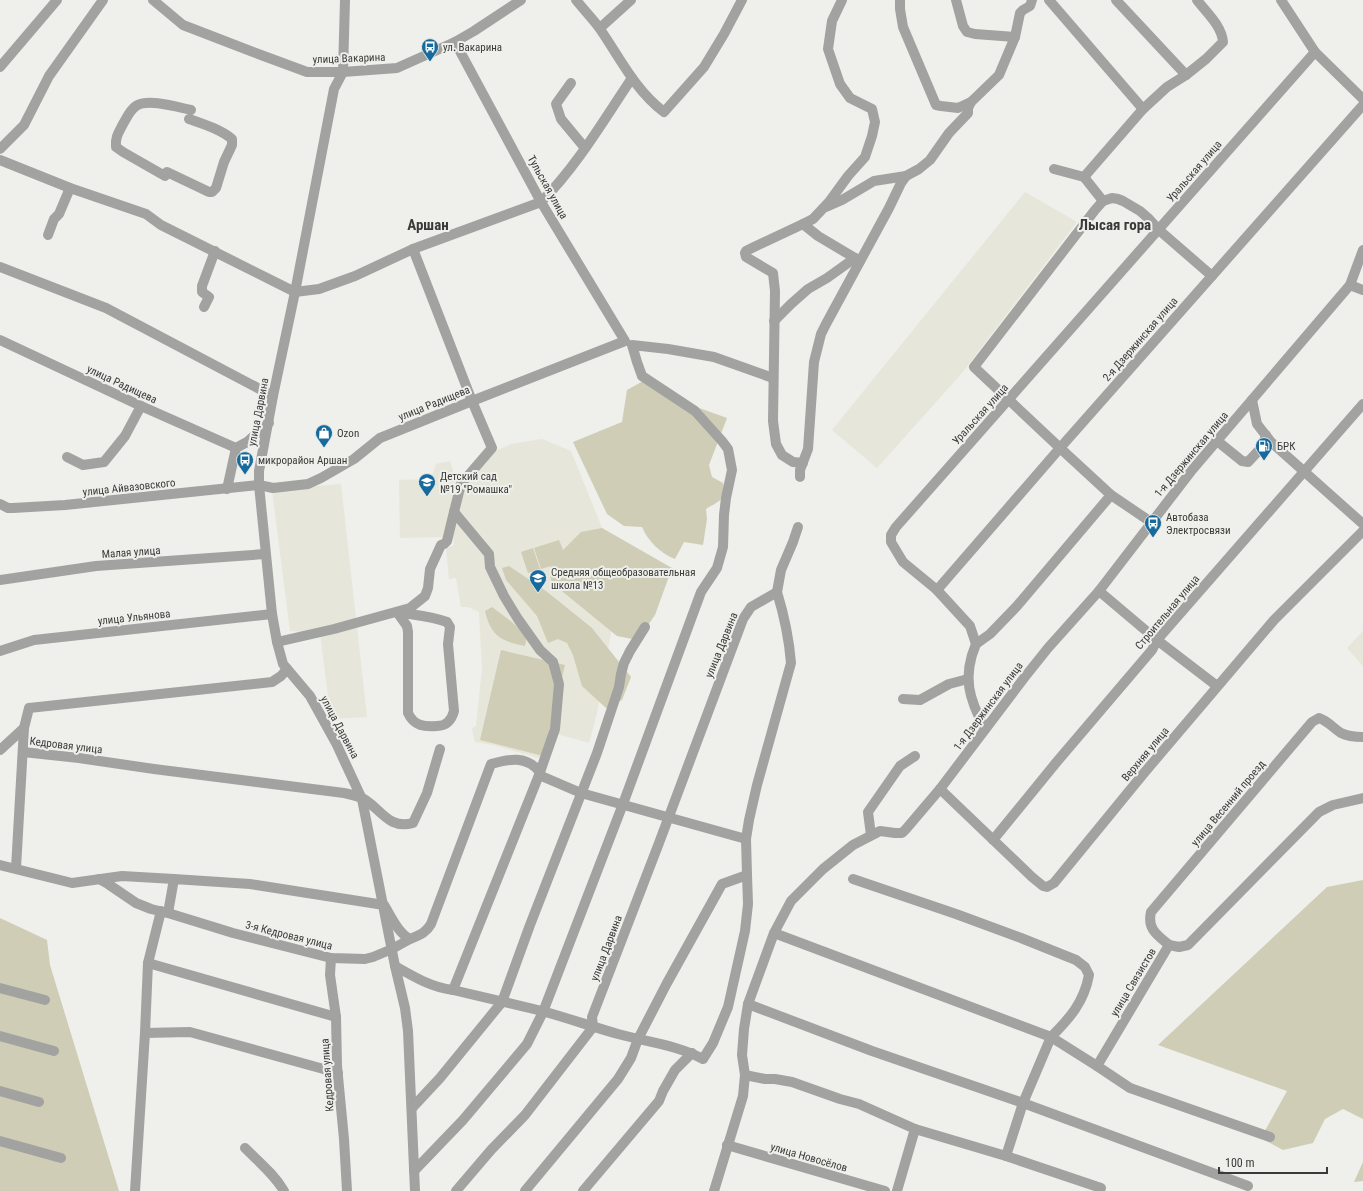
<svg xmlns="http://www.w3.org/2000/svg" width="1363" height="1191" viewBox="0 0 1363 1191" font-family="'Roboto Condensed',sans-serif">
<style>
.built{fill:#e6e6da}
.green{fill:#cfcdb6}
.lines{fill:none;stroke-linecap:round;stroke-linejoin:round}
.minor{stroke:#a2a2a0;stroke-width:10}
.labels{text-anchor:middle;stroke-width:4;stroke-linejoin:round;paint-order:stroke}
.poi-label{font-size:11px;fill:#3a3a38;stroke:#efefeb;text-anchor:start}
.street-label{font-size:11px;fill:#3a3a38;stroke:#efefeb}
.district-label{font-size:15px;font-weight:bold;fill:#3a3a38;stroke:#efefeb}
</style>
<rect width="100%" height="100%" fill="#efefeb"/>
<g class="built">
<polygon points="1025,192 1077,222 962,373 877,468 832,430"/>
<polygon points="542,439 571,451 621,575 597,713 589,743 550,732 542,759 493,745 475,742 472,729 476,726 482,669 479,612 468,607 461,607 456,578 449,579 446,549 454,545 453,531 462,492 473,472 494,452 511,444"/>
<polygon points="450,461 458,488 446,538 439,537 400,538 399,480 431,479 436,464"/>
<polygon points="341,484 367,717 331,719 320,633 290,631 272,490"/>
<polygon points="1363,631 1363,666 1347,648"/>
</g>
<g class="green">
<path d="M645,380L677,400L727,418L709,465L712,477L723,483C727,500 719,501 706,509L707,519L703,545L684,542L675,559C661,554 648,541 642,527L624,526L607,514L573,442L622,422L627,390Z"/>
<polygon points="602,528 672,568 655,615 641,635 632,639 617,636 552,583 550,575 551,566 541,569 534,548 559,540 563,550 581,532"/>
<polygon points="533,548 540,569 528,573 521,552"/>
<polygon points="509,566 546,591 592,628 631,677 622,700 606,708 582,686 573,655 567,643 558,639 548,643 537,616 506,580 502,568"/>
<path d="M492,607C501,614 524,629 526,640C526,642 525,644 525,646C501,641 491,636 485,611Z"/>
<polygon points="501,650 565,665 543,756 480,740"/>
<polygon points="1363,880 1363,1119 1343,1109 1325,1119 1313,1143 1283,1150 1261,1138 1287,1091 1158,1045 1327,887"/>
<polygon points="0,918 47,940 50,965 119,1191 0,1191"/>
<polygon points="1363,1162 1363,1181 1354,1182"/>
</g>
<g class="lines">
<g class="minor">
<polyline points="153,0 183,25 261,55 307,72 343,72 397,68 455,42 474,31 521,0"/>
<polyline points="345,0 343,72 334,89 295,292 273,396 259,471 259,485 272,614 277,642 283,664 310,696 336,743 362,799 395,966 405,1008 408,1031 415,1191"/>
<path d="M576,0C584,10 593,19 600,29C620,58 635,90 664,112L704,67L724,34L742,0"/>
<polyline points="900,0 900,9 903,27 936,105 941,106 958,108 971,102"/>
<polyline points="956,0 963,26 967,32 975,34 1015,37"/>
<polyline points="1049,0 1143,109"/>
<polyline points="1281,0 1315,52 1363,99"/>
<polyline points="600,28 631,0"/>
<polyline points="0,67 57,0"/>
<path d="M1186,75L1206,59L1223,42C1222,26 1206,12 1197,0"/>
<polyline points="571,83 556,104 561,119 585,148"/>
<polyline points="0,149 24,125 49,76 103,0"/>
<path d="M0,160L70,188L146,214L161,225L295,292L319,289L355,276L413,249L541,202C577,166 603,121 632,78"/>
<polyline points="1054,169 1084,177 1143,109 1167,87 1186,75 1116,0"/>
<path d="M167,172L209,192H212L216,188L224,162L232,145V139C220,129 203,124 189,119"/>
<path d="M165,176L123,152L116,147C115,137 119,132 123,124C127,117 130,110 136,106C148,98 177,107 191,110"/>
<polyline points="1084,177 1103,201"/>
<polyline points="826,207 842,200 874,181 906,176"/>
<polyline points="803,224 813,219 829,202 848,176 865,157 872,136 875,122 872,109 850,98 840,84 828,49 832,21 842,0"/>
<polyline points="48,235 54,219 59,214 70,188"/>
<polyline points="413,249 472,401 492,448 461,484 454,512"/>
<polyline points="0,267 106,308 273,396"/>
<polyline points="1350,285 1363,290"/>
<polyline points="204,307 209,297 202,292 202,286 215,251"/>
<polyline points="774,321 791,304 808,289 827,278 855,258"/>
<polyline points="0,340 141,406 236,448"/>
<polyline points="1252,400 1257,424 1271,442 1363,524"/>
<polyline points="1216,440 1242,461 1248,462 1262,447 1266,435"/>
<polyline points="67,457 83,465 104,462 125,436 141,406"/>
<polyline points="803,463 793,462 782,455 776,444 773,421 775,291 773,273 746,257 745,253 746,251 754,247 803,224 818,236 860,261"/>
<polyline points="800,477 800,470 808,449 814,362 821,334 826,324 889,208 901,183 906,176 919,169 930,160 949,133 968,113 968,108 971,102 999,75 1015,37 1020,13 1023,10 1030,6 1032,0"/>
<polyline points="227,489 236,448 247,442 269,423"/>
<polyline points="1111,495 1017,606 990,634 976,644 970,626 937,590 903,562 891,542 891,535 896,527 1315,52"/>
<polyline points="0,504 8,508 13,508 65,505 259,485 273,488 308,484 321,478 354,459 380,438 472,401 625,341 541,202 455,42"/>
<polyline points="1151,522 1111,495 1060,448 974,367 1095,210 1103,201 1112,198 1118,199 1123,201 1140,211 1148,218 1159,230 1212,276"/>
<polyline points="0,580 96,566 265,554"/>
<polyline points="937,590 1060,448 1363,105"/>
<polyline points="1099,591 1157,640 1217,686"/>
<polyline points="777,592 781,570 793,542 798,527"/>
<path d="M397,612C414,615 431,616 447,622L450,627L448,644L454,711C453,715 451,719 448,722C445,725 441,726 437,726C424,727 414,726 408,713V632L407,626Z"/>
<polyline points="277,642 334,629 410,608 425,596 428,588 430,569 441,545 444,544 447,541 454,512 489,554 490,567 504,596 518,619 540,650 553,662 559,684 555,729 539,775 581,793 746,839"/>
<path d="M976,644C962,677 969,699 985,729"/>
<polyline points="0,651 34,640 272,614"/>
<polyline points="903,699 920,700 949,684 968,679"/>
<polyline points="0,750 24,728"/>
<path d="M23,752L79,758L154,769L344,793C350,794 356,796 362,798C381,808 388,830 413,823L427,793L440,749"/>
<polyline points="940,789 1032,877 1043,886 1047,887 1054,883 1144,773 1274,620 1363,531"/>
<polyline points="871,835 868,812 900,766 915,756"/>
<polyline points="993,840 1055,764 1152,650 1157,640 1363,404"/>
<polyline points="0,865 72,883 122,876 174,879"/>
<polyline points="16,868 24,728 29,708 272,682 281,676 287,669"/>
<polyline points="99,879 108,884 136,903 151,909 168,913 233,933 331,958 365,959 373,957 392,949 410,939"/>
<path d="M853,879L956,914L1021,938L1076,960L1085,967L1089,975C1084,1002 1070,1018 1051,1037L1097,1066"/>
<path d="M168,913L174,879L250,884L384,905C391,916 398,933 410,939C419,935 426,933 431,924L491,764C509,759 526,755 540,772"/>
<polyline points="774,933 1051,1037 1023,1103 1006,1156"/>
<path d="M1169,945C1157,935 1147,929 1151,912L1312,722L1319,718C1328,721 1333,728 1341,733C1347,736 1356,737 1363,737"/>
<polyline points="331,958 330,975 336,1017 337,1066 344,1139 347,1191"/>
<polyline points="148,963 336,1017"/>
<path d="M395,966C414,977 431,987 453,990C483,997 513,1004 542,1011C568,1018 593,1027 618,1034C647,1042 677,1045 703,1059L713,1043L728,1007L745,931L748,904L747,875"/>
<polyline points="0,988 45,1000"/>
<polyline points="453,990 539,775"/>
<polyline points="748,1004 872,1051 1023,1103 1248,1186"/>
<polyline points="145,1033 190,1032 338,1073"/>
<polyline points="0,1036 54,1051"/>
<polyline points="745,1075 765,1079 775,1079 792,1082 840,1099 859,1104 915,1129 1006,1156 1101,1188 1100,1191"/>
<polyline points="0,1091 39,1102"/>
<polyline points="412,1108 440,1078 502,1002 530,925 597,753 619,687 621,674 624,663 630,651 645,627"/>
<polyline points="1270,1137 1130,1088 1097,1066 1169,945 1179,947 1188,945 1319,812 1333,805 1363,798"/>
<polyline points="0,1141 61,1158"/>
<polyline points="727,1145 885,1191"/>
<path d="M245,1148C259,1162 274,1174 284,1191"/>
<polyline points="414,1171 463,1120 527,1044 543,1012 623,804 701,592 717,568 723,547 724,515 726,498 732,470 728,449 722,441 695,411 642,376 637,362 632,345 668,349 714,357 773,378"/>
<polyline points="135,1191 145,1033 148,963 161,911"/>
<path d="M456,1191L491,1150L525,1115L593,1027L592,1017L659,843L743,619L751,607L777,592C784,615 789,638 791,663L757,785L749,820L746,839L747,875L722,884L667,983L638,1039L631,1058L618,1079L525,1191"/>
<polyline points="583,1191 659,1101 663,1091 675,1070 692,1053"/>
<polyline points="714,1191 743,1096 745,1075 742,1055 744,1029 748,1004 774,933 791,901 823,869 853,845 880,831 895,833 902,833 906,829 940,789 1024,678 1048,648 1099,591 1192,470 1350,285 1363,250"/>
<polyline points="897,1191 915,1129"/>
</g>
</g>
<defs>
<g id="bus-pin" transform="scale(0.9)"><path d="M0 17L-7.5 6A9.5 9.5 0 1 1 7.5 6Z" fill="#196a9c" stroke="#efefeb"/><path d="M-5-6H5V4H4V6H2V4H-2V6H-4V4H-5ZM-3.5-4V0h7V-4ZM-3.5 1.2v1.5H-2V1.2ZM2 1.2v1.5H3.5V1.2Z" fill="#fff"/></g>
<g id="shop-pin" transform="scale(0.9)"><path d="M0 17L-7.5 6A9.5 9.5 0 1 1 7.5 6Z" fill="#196a9c" stroke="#efefeb"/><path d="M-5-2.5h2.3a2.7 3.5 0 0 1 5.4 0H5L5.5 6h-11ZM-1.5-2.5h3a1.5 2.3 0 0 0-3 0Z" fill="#fff"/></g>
<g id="fuel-pin" transform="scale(0.9)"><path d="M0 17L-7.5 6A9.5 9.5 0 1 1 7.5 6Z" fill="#196a9c" stroke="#efefeb"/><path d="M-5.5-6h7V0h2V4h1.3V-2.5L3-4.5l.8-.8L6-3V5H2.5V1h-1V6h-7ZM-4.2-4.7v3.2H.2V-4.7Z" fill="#fff"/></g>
<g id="school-pin" transform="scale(0.9)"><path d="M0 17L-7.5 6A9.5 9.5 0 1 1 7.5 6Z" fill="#196a9c" stroke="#efefeb"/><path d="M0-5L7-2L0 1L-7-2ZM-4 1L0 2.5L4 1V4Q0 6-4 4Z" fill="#fff"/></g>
</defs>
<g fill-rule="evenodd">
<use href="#bus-pin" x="430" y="47"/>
<use href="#shop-pin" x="324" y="433"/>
<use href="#fuel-pin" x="1264" y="446"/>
<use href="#bus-pin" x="245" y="460"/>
<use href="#school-pin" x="427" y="482"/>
<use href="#bus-pin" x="1153" y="523"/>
<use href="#school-pin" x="538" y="578"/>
</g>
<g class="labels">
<g class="poi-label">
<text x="443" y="51">ул. Вакарина</text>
<text x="337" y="437">Ozon</text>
<text x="1277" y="450">БРК</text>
<text x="258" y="464">микрорайон Аршан</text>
<text x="440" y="480">Детский сад<tspan x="440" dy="13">№19 "Ромашка"</tspan></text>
<text x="1166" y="521">Автобаза<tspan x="1166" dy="13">Электросвязи</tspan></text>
<text x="551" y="576">Средняя общеобразовательная<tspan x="551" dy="13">школа №13</tspan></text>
</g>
<g class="street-label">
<text transform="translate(349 58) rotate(-2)" y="4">улица Вакарина</text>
<text transform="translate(1194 171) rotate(-49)" y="4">Уральская улица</text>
<text transform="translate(548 187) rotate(61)" y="4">Тульская улица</text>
<text transform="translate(1140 339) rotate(-49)" y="4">2-я Дзержинская улица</text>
<text transform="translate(122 384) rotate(25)" y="4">улица Радищева</text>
<text transform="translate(434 403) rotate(-22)" y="4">улица Радищева</text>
<text transform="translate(258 412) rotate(-79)" y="4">улица Дарвина</text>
<text transform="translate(980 414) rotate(-48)" y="4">Уральская улица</text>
<text transform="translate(1191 454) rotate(-50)" y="4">1-я Дзержинская улица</text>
<text transform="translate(129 487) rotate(-6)" y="4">улица Айвазовского</text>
<text transform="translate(131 552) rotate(-4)" y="4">Малая улица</text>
<text transform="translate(1167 612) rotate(-50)" y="4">Строительная улица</text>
<text transform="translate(134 617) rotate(-6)" y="4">улица Ульянова</text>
<text transform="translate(721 645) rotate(-68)" y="4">улица Дарвина</text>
<text transform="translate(988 706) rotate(-53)" y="4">1-я Дзержинская улица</text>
<text transform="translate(340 727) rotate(62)" y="4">улица Дарвина</text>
<text transform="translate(66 745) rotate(7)" y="4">Кедровая улица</text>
<text transform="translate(1145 754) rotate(-50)" y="4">Верхняя улица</text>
<text transform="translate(1228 803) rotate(-50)" y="4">улица Весенний проезд</text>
<text transform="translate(289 935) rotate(14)" y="4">3-я Кедровая улица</text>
<text transform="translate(606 948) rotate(-69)" y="4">улица Дарвина</text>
<text transform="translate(1133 982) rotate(-59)" y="4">улица Связистов</text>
<text transform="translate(327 1075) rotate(-94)" y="4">Кедровая улица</text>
<text transform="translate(809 1157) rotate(16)" y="4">улица Новосёлов</text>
</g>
<g class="district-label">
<text x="428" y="230">Аршан</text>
<text x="1115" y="230">Лысая гора</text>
</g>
</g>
<path d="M1219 1167v6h108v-6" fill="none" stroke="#3a3a38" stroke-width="2"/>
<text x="1225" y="1167" font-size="12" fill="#3a3a38" stroke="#efefeb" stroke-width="3" paint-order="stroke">100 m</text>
</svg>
